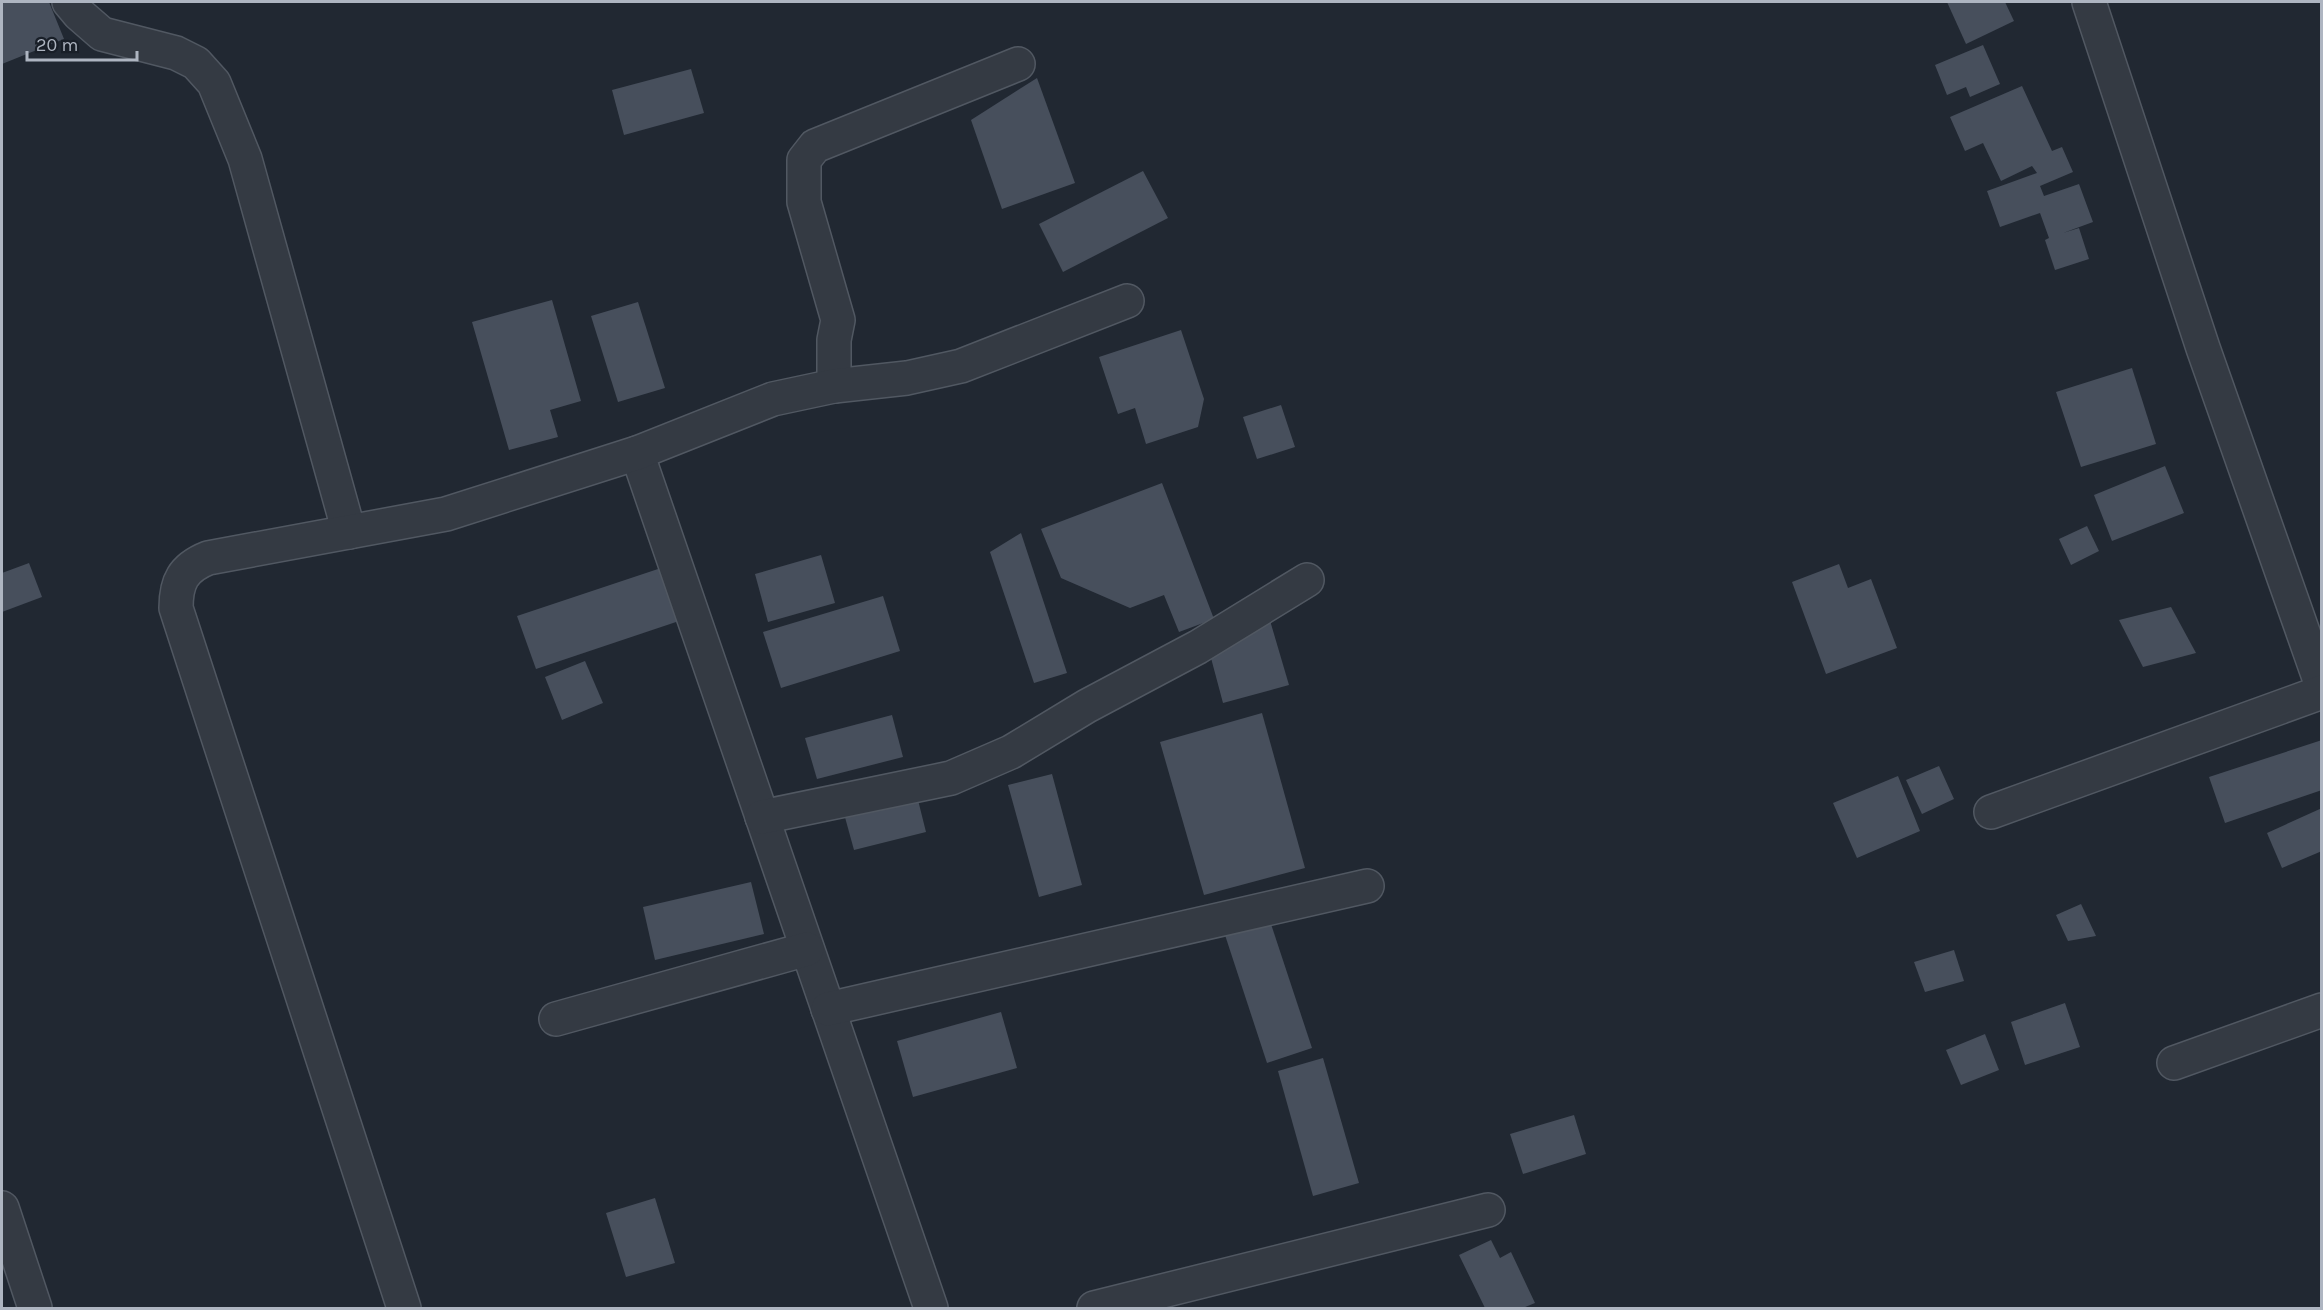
<svg xmlns="http://www.w3.org/2000/svg" width="2323" height="1310" viewBox="0 0 2323 1310" font-family="Karla,sans-serif">
<style>
.building{fill:#474f5c}
.lines{fill:none;stroke-linecap:round;stroke-linejoin:round}
.minor-casing{stroke:#515862;stroke-width:36}
.minor{stroke:#343a43;stroke-width:33}
</style>
<rect width="100%" height="100%" fill="#212832"/>
<g class="building">
<polygon points="6,2 49,2 64,39 2,64 2,3"/>
<polygon points="1947,2 2005,2 2014,21 1966,44"/>
<polygon points="1983,45 2000,84 1970,97 1966,87 1947,95 1935,65"/>
<polygon points="691,69 704,113 624,135 612,90"/>
<polygon points="1037,78 1075,183 1002,209 971,120"/>
<polygon points="2022,86 2052,151 2062,147 2073,172 2040,186 2044,196 2079,184 2093,222 2063,233 2079,228 2089,259 2055,270 2045,240 2049,238 2040,213 2000,227 1987,191 2037,173 2032,166 2001,181 1983,143 1965,151 1950,117"/>
<polygon points="1143,171 1168,218 1063,272 1039,224"/>
<polygon points="552,300 581,401 550,410 558,437 509,450 472,322"/>
<polygon points="638,302 665,388 618,402 591,316"/>
<polygon points="1181,330 1204,399 1198,427 1146,444 1135,408 1118,414 1099,357"/>
<polygon points="2132,368 2156,444 2081,467 2056,392"/>
<polygon points="1281,405 1295,447 1257,459 1243,417"/>
<polygon points="2165,466 2184,513 2112,541 2094,495"/>
<polygon points="1162,483 1214,619 1179,632 1164,595 1130,608 1061,578 1041,529"/>
<polygon points="2087,526 2099,551 2071,565 2059,539"/>
<polygon points="1021,533 1067,673 1034,683 990,552"/>
<polygon points="821,555 835,603 768,622 755,574"/>
<polygon points="29,563 42,597 2,612 2,573"/>
<polygon points="1839,564 1848,588 1871,579 1897,648 1826,674 1792,582"/>
<polygon points="664,567 682,620 536,669 517,616"/>
<polygon points="883,596 900,651 781,688 763,632"/>
<polygon points="2171,607 2196,653 2143,667 2119,620"/>
<polygon points="1269,617 1289,685 1223,703 1211,658"/>
<polygon points="585,661 603,703 562,720 545,677"/>
<polygon points="1262,713 1305,868 1204,895 1160,742"/>
<polygon points="892,715 903,757 817,779 805,738"/>
<polygon points="2322,740 2322,790 2225,823 2209,777"/>
<polygon points="1939,766 1954,799 1922,814 1906,780"/>
<polygon points="1052,774 1082,885 1039,897 1008,785"/>
<polygon points="1898,776 1920,831 1857,858 1833,803"/>
<polygon points="916,792 926,832 854,850 843,810"/>
<polygon points="2322,808 2322,851 2282,868 2267,833"/>
<polygon points="751,882 764,934 655,960 643,907"/>
<polygon points="2081,904 2096,936 2068,941 2056,915"/>
<polygon points="1269,918 1312,1048 1267,1063 1224,932"/>
<polygon points="1954,950 1964,981 1925,992 1914,962"/>
<polygon points="2065,1003 2080,1047 2025,1065 2011,1022"/>
<polygon points="1001,1012 1017,1068 913,1097 897,1041"/>
<polygon points="1985,1034 1999,1070 1961,1085 1946,1050"/>
<polygon points="1323,1058 1359,1183 1313,1196 1278,1071"/>
<polygon points="1574,1115 1586,1154 1523,1174 1510,1134"/>
<polygon points="655,1198 675,1263 626,1277 606,1213"/>
<polygon points="1491,1240 1500,1258 1511,1252 1535,1303 1523,1308 1485,1308 1459,1255"/>
</g>
<g class="lines">
<g class="minor-casing">
<g id="minor">
<polyline points="69,2 79,14 102,34 176,53 196,63 214,83 245,159 349,532"/>
<polyline points="2089,2 2203,348 2322,686"/>
<polyline points="834,386 834,340 838,320 804,202 804,160 815,146 1018,64"/>
<polyline points="637,453 931,1308"/>
<polyline points="1991,812 2322,692"/>
<polyline points="762,817 951,778 1011,752 1087,706 1198,647 1307,580"/>
<polyline points="828,1009 1367,886"/>
<polyline points="556,1019 807,949"/>
<polyline points="2174,1063 2322,1010"/>
<polyline points="2,1208 35,1308"/>
<path d="M404,1308L176,608C176,582 183,568 208,558L446,514L637,453L773,399L834,386L907,378L961,366L1127,301"/>
<polyline points="1094,1308 1488,1210"/>
</g>
</g>
<use href="#minor" class="minor"/>
</g>
<rect width="2323" height="1310" fill="none" stroke="#aeb5c1" stroke-width="6"/>
<path d="M27 51v9h110v-9" fill="none" stroke="#aeb5c1" stroke-width="3"/>
<text x="36" y="51" font-size="18" fill="#aeb5c1" stroke="#191f28" stroke-width="4.5" paint-order="stroke">20 m</text>
</svg>
